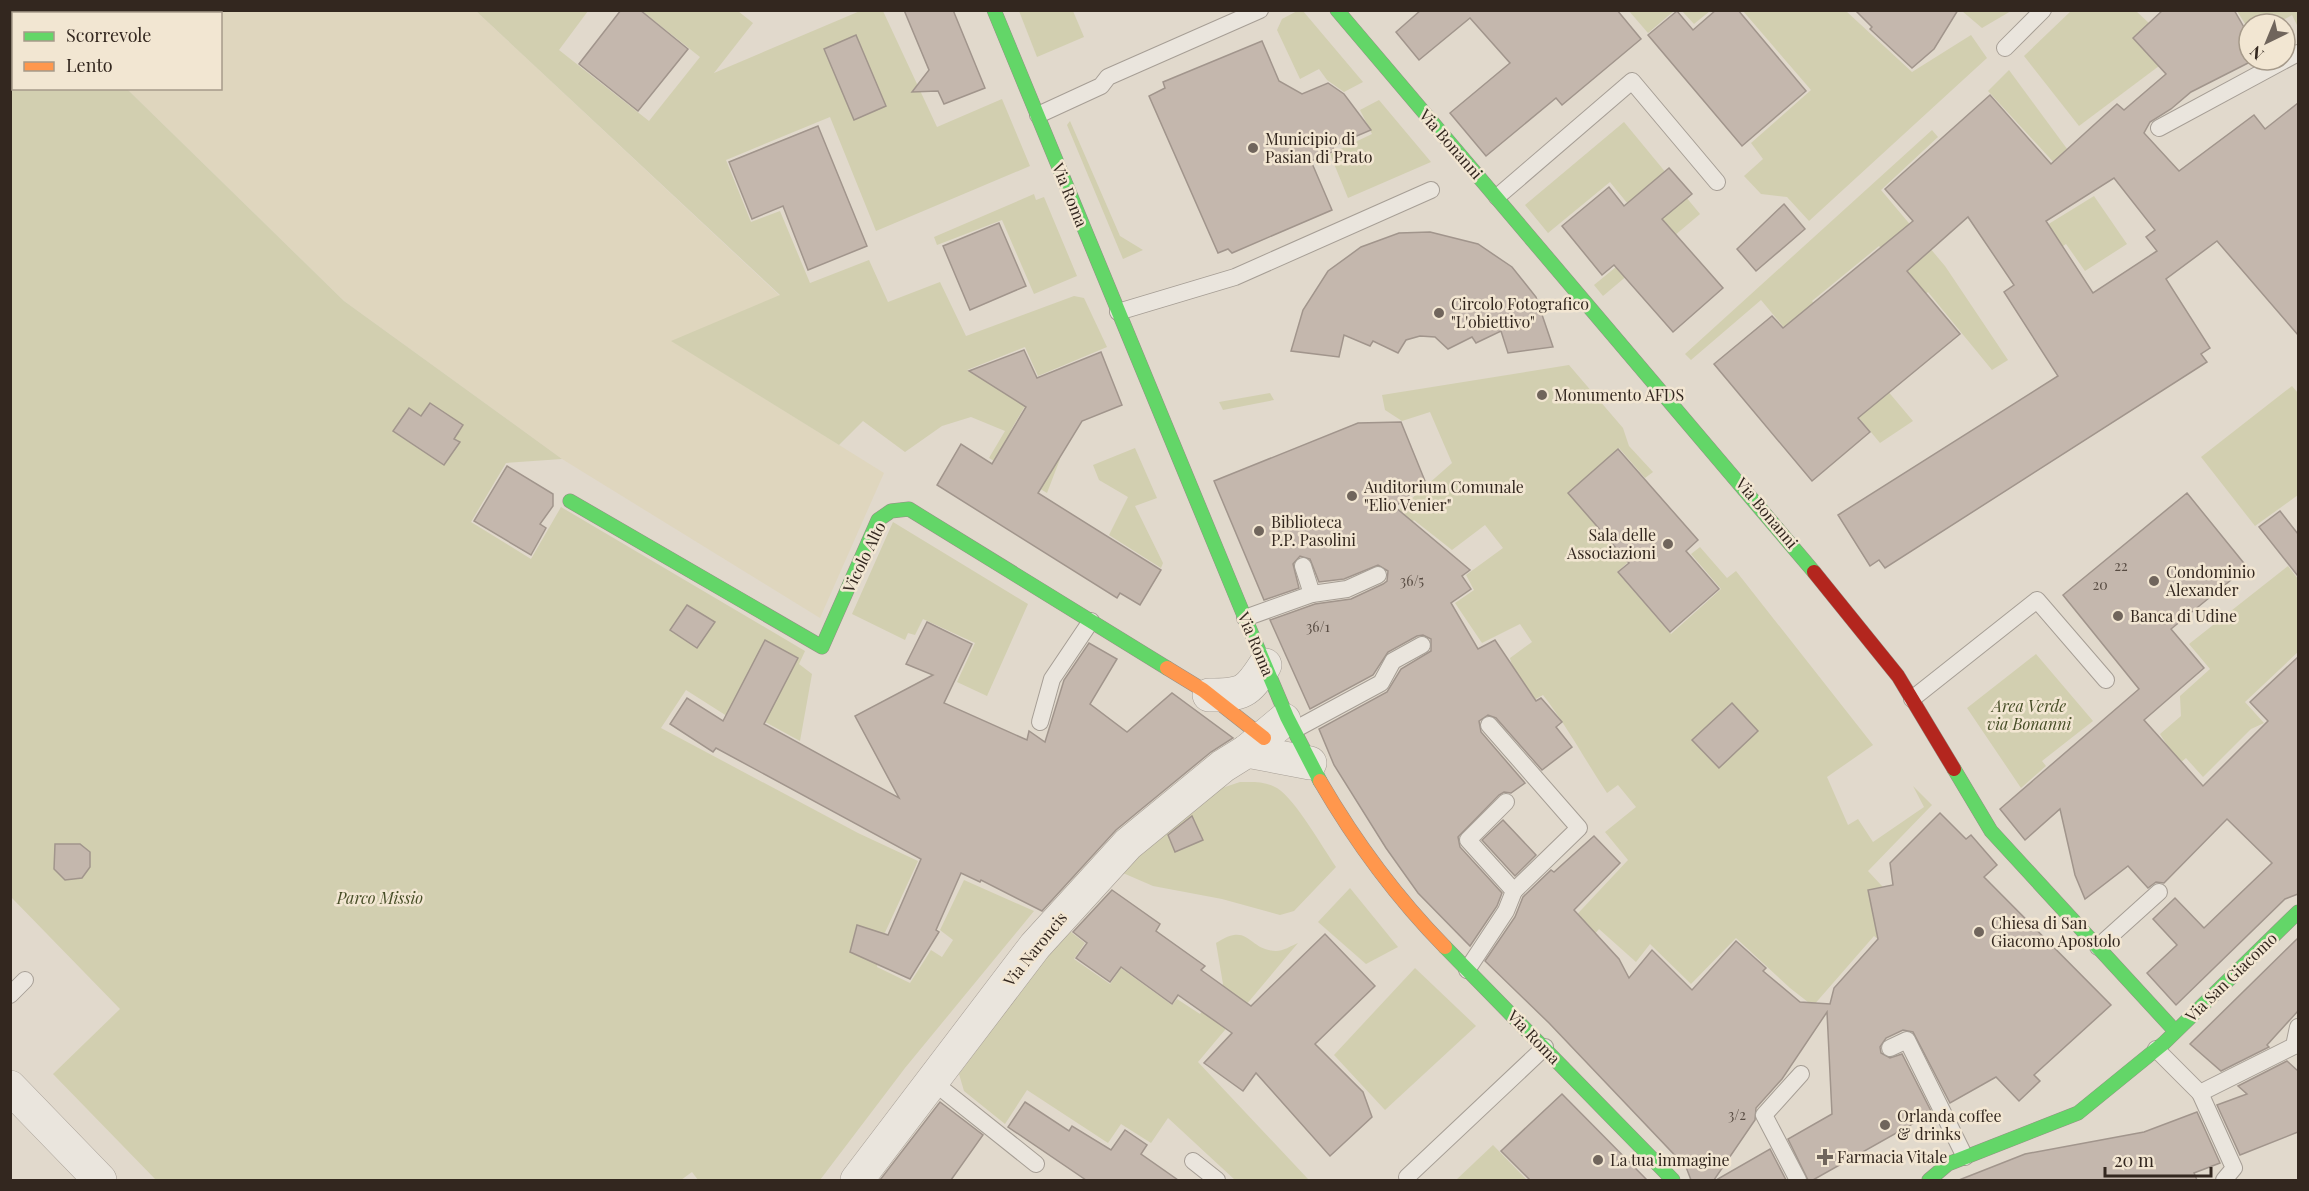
<svg xmlns="http://www.w3.org/2000/svg" width="2309" height="1191" viewBox="0 0 2309 1191" font-family="'Playfair Display',serif">
<style>
.farmland{fill:#dfd6be}
.green{fill:#d2cfb0}
.building{fill:#c4b7ad;stroke:#a1958c;stroke-width:1.5;fill-rule:evenodd}
.lines{fill:none;stroke-linecap:round;stroke-linejoin:round}
.lane-casing{stroke:#a69e95;stroke-width:18}
.street-casing{stroke:#a69e95;stroke-width:34}
.fast-casing{stroke:#968e85;stroke-width:15}
.slow-casing{stroke:#968e85;stroke-width:15}
.jam-casing{stroke:#968e85;stroke-width:15}
.lane{stroke:#eae5dd;stroke-width:16}
.street{stroke:#eae5dd;stroke-width:33}
.fast{stroke:#63d668;stroke-width:14}
.slow{stroke:#ff974d;stroke-width:14}
.jam{stroke:#b3261e;stroke-width:14}
.poi-dot{fill:#70655c;stroke:#f2e6d2;stroke-width:2}
.labels{text-anchor:middle;stroke-width:5;stroke-linejoin:round;paint-order:stroke}
.number-label{font-size:14px;fill:#574b42}
.poi-label{font-size:16px;fill:#33271f;stroke:#f2e6d2;text-anchor:start}
.street-label{font-size:16px;fill:#33271f;stroke:#f2e6d2}
.park-label{font-size:16px;font-style:italic;fill:#474e27;stroke:#f2e6d2}
</style>
<rect width="100%" height="100%" fill="#e1d9cc"/>
<polygon class="farmland" points="51,11 476,11 780,296 672,341 884,473 820,618 562,459 344,301 127,89 220,88 220,14 54,14"/>
<g class="green">
<polygon points="51,10 54,13 14,14 14,88 127,89 344,301 562,459 506,463 471,522 531,559 561,507 805,651 799,664 812,674 800,741 736,706 730,718 686,690 661,728 858,833 918,861 882,939 877,967 910,983 931,950 942,957 953,940 940,930 964,880 1034,911 905,1068 820,1180 698,1180 692,1172 681,1180 156,1180 53,1074 120,1009 11,897 10,11"/>
<polygon points="1299,10 1303,11 1363,82 1344,92 1327,80 1319,69 1300,79 1277,30 1282,19"/>
<polygon points="2072,10 2136,11 2179,51 2079,126 2024,56"/>
<polygon points="476,11 588,11 559,50 649,121 700,57 642,11 738,11 753,23 714,73 860,11 883,11 937,127 1002,99 1030,166 876,231 830,117 726,160 751,222 780,211 810,283 869,260 888,302 940,282 966,336 1074,296 1084,298 1107,347 1038,376 1025,347 967,370 1025,406 1011,430 1060,459 1047,493 989,458 1005,431 971,417 942,426 905,452 863,421 839,445 671,341 780,295"/>
<polygon points="1019,11 1073,11 1084,37 1037,57"/>
<polygon points="1629,11 1674,11 1648,33"/>
<polygon points="1682,11 1710,11 1694,24"/>
<polygon points="1743,11 1846,11 1912,72 1971,35 1987,58 1809,221 1787,197 1761,194 1744,176 1763,159 1751,143 1811,90"/>
<polygon points="1962,11 2011,11 1982,28"/>
<polygon points="2237,11 2298,11 2298,27 2292,15 2276,24 2249,24 2249,30"/>
<polygon points="2009,70 2087,176 2057,166 1988,91"/>
<polygon points="1379,100 1431,162 1348,198 1330,154 1372,134 1360,110"/>
<polygon points="1070,121 1120,236 1143,250 1123,259 1067,125"/>
<polygon points="1624,122 1700,214 1603,296 1594,285 1654,236 1610,182 1548,233 1525,205"/>
<polygon points="1932,130 1938,137 1881,190 1945,266 2008,360 1992,370 1928,292 1922,297 1879,246 1812,301 1913,421 1880,443 1761,300 1691,360 1685,354"/>
<polygon points="1034,194 1036,200 1044,197 1077,276 1034,294 1002,220 937,245 934,237"/>
<polygon points="2094,196 2127,244 2085,271 2066,244 2013,280 1997,256"/>
<path d="M1569,365L1623,428L1629,446L1653,472L1645,478L1619,448L1568,493L1616,548H1644L1617,572L1671,634L1721,589L1691,554L1700,547L1727,578L1736,571L1873,745L1827,777L1848,825L1858,819L1873,842L1924,807L1913,786L1932,805L1868,871L1909,915L1906,960L1874,936L1813,1006L1790,988L1736,938L1691,984L1650,944L1636,962L1599,929L1588,942L1568,924L1628,860L1605,832L1636,807L1618,785L1607,793C1585,760 1567,726 1543,695L1523,706L1510,658L1532,642L1520,624L1482,643L1455,603L1474,590L1466,575L1503,548L1485,525L1452,550L1414,520L1406,527L1393,515L1452,463L1430,412L1402,421L1385,410L1382,395Z"/>
<polygon points="2292,386 2298,393 2298,495 2255,526 2201,457"/>
<polygon points="1270,393 1274,400 1223,410 1219,402"/>
<polygon points="1135,448 1157,498 1135,506 1163,563 1161,568 1109,535 1128,497 1099,480 1093,465"/>
<polygon points="893,522 1028,604 987,696 957,682 975,643 923,619 915,635 908,633 905,640 852,614"/>
<polygon points="2288,566 2298,579 2298,652 2245,702 2264,723 2251,729 2203,777 2186,758 2179,764 2160,734 2181,716 2180,696 2210,669 2189,644"/>
<polygon points="2036,654 2093,721 2042,761 2046,766 2021,788 1967,708"/>
<path d="M1240,782C1253,782 1265,781 1277,788C1295,799 1323,848 1336,867L1294,911L1280,915L1222,899L1153,886L1116,870L1216,790Z"/>
<polygon points="1350,888 1398,947 1366,964 1318,922"/>
<path d="M1067,929L1085,943L1074,959L1110,984L1121,968L1172,1005L1177,999L1200,1014L1223,984L1216,943C1250,921 1247,950 1276,951C1283,951 1291,946 1298,943L1198,1062L1308,1179L1235,1180L1168,1118L1151,1143L1121,1124L1108,1143L1027,1090L1005,1124L964,1091L959,1074Z"/>
<polygon points="1415,968 1476,1026 1385,1110 1334,1055"/>
<polygon points="1493,1145 1527,1180 1456,1180"/>
</g>
<g class="building">
<polygon points="621,10 640,10 688,49 638,111 579,64"/>
<polygon points="904,10 953,10 985,88 944,104 938,91 912,92 929,70"/>
<polygon points="1421,10 1617,10 1641,39 1562,105 1556,98 1486,156 1450,113 1510,63 1470,18 1419,60 1396,32"/>
<polygon points="1716,10 1738,10 1806,91 1742,146 1648,35 1677,11 1693,30"/>
<polygon points="1855,10 1958,10 1934,49 1912,68 1870,29 1872,27"/>
<path d="M2163,10H2234L2249,36V60H2254L2191,92L2171,109L2150,122L2144,133L2179,171L2254,115L2265,129L2298,103V335L2217,241L2166,279L2210,348L2201,354L2207,362L1885,568L1879,560L1870,566L1838,515L2058,376L2004,292L2014,285L1968,217L1907,271L1960,334L1858,418L1870,432L1812,481L1714,364L1772,316L1783,328L1913,221L1885,189L1990,95L2051,164L2117,104L2124,110L2166,74L2133,38ZM2114,178L2155,230L2146,237L2157,251L2093,293L2046,221Z"/>
<polygon points="856,35 886,106 854,120 824,49"/>
<polygon points="1262,41 1279,81 1302,94 1328,83 1344,94 1371,130 1333,146 1334,151 1311,161 1332,210 1232,253 1228,249 1218,253 1149,96 1165,88 1163,82"/>
<polygon points="818,126 867,246 808,270 783,206 752,219 729,162"/>
<polygon points="1669,168 1692,194 1662,219 1723,288 1673,332 1614,265 1602,275 1562,226 1609,187 1624,206"/>
<polygon points="1784,204 1805,229 1756,271 1737,249"/>
<polygon points="999,223 1026,286 970,310 943,246"/>
<polygon points="1430,232 1478,244 1512,267 1536,297 1553,347 1508,353 1501,331 1476,343 1472,337 1448,349 1435,337 1420,336 1406,340 1398,353 1373,341 1370,346 1344,335 1339,357 1291,351 1303,310 1328,271 1361,247 1399,233"/>
<polygon points="1024,350 1037,378 1101,352 1122,405 1082,421 1038,493 1161,570 1140,605 1120,593 1117,598 937,485 961,444 992,464 1026,407 969,371"/>
<polygon points="430,403 463,425 454,439 460,442 444,465 393,431 409,408 421,416"/>
<polygon points="1401,422 1425,481 1395,507 1470,570 1462,576 1471,589 1451,603 1478,649 1495,640 1536,701 1541,698 1562,722 1556,727 1572,747 1542,770 1496,718 1488,715 1479,721 1481,732 1525,783 1511,793 1504,792 1499,795 1458,837 1460,847 1502,893 1497,906 1470,946 1418,893 1386,848 1334,765 1319,729 1387,692 1401,669 1431,651 1431,639 1423,635 1417,636 1388,652 1373,675 1310,709 1270,620 1315,604 1351,599 1383,584 1387,581 1388,571 1378,565 1344,579 1319,582 1310,559 1300,556 1293,564 1299,588 1264,600 1214,481 1358,423"/>
<polygon points="1618,449 1698,540 1686,551 1719,589 1670,632 1618,572 1629,563 1568,493"/>
<polygon points="507,466 553,494 553,506 540,524 546,528 531,555 474,521"/>
<polygon points="2187,493 2247,567 2171,629 2204,668 2144,720 2203,786 2268,721 2250,702 2298,657 2298,894 2285,899 2176,1005 2147,973 2177,945 2153,919 2175,898 2204,928 2272,863 2227,819 2164,883 2156,882 2148,888 2128,866 2085,899 2075,875 2060,809 2025,840 2000,809 2139,689 2063,595"/>
<polygon points="2280,511 2298,534 2298,576 2259,527"/>
<polygon points="687,605 715,622 697,648 670,630"/>
<polygon points="927,622 972,644 944,703 1027,740 1029,731 1045,742 1064,680 1089,643 1117,659 1090,704 1127,732 1172,693 1233,738 1211,752 1116,830 1042,911 981,880 980,882 961,873 936,930 939,932 910,979 850,952 857,925 888,935 921,859 716,748 713,752 670,724 687,698 723,721 765,640 798,658 764,724 899,798 855,716 933,675 906,664"/>
<polygon points="1732,703 1758,731 1719,768 1692,740"/>
<polygon points="1940,813 1966,839 1971,835 1997,865 1984,877 2111,1005 2034,1075 2040,1081 2019,1101 1996,1077 1950,1103 1913,1032 1903,1030 1886,1038 1880,1047 1881,1053 1890,1058 1902,1054 1932,1113 1813,1180 1808,1180 1788,1139 1832,1114 1827,1012 1782,1079 1756,1108 1755,1120 1714,1180 1691,1180 1686,1167 1549,1023 1485,961 1515,917 1523,897 1551,870 1554,872 1594,836 1620,863 1574,910 1619,959 1629,978 1652,950 1692,990 1736,941 1766,968 1763,971 1800,1002 1830,1004 1834,988 1878,939 1868,890 1893,885 1890,863"/>
<polygon points="1192,816 1203,840 1175,852 1168,835"/>
<polygon points="1503,820 1536,855 1515,876 1482,840"/>
<polygon points="55,844 80,844 90,852 90,867 82,878 65,880 54,869"/>
<polygon points="1112,890 1160,924 1156,931 1205,966 1201,970 1251,1006 1325,934 1375,986 1315,1044 1363,1092 1372,1117 1330,1156 1256,1073 1243,1091 1204,1063 1232,1033 1178,995 1172,1004 1121,967 1110,982 1076,958 1087,943 1073,932"/>
<polygon points="2298,938 2298,1011 2267,1045 2269,1047 2221,1071 2190,1044"/>
<polygon points="2287,1061 2298,1071 2298,1132 2240,1155 2217,1105 2247,1094 2238,1086"/>
<polygon points="1562,1094 1647,1180 1530,1180 1501,1151"/>
<polygon points="940,1102 983,1135 951,1180 880,1180"/>
<polygon points="1025,1102 1069,1131 1072,1126 1111,1150 1125,1130 1147,1145 1141,1154 1178,1180 1086,1180 1008,1127"/>
<polygon points="2197,1112 2220,1163 2194,1173 2197,1180 1959,1180 2025,1154 2144,1132"/>
<polygon points="1770,1149 1786,1180 1716,1180"/>
</g>
<g class="lines">
<g class="lane-casing">
<g id="lane">
<polyline points="2005,48 2043,10"/>
<polyline points="1038,115 1101,86 1108,77 1260,10"/>
<polyline points="2159,128 2298,53"/>
<polyline points="1497,197 1632,81 1717,182"/>
<polyline points="1118,312 1235,277 1431,190"/>
<polyline points="1312,594 1347,589 1378,575"/>
<polyline points="1245,618 1312,594 1303,566"/>
<polyline points="1912,699 2037,600 2106,680"/>
<polyline points="1040,722 1052,679 1091,621"/>
<polyline points="1294,730 1381,683 1393,661 1422,645"/>
<polyline points="1506,802 1468,840 1514,891"/>
<polyline points="2098,947 2159,892"/>
<polyline points="1467,970 1506,911 1514,891 1579,828 1489,725"/>
<polyline points="10,995 25,980"/>
<polyline points="1890,1048 1907,1040 1965,1157"/>
<polyline points="2156,1049 2200,1093 2294,1046 2298,1027"/>
<polyline points="932,1081 1036,1164"/>
<polyline points="2200,1093 2234,1168 2224,1180"/>
<polyline points="1193,1161 1217,1180"/>
<polyline points="1407,1177 1545,1047"/>
<polyline points="1798,1180 1764,1115 1801,1074"/>
</g>
</g>
<g class="street-casing">
<g id="street">
<path d="M1209,695C1243,695 1247,693 1265,665"/>
<polyline points="1247,751 1310,763"/>
<polyline points="10,1087 100,1180"/>
<polyline points="857,1180 1035,946 1128,844 1223,766 1247,751 1284,720"/>
</g>
</g>
<g class="fast-casing">
<g id="fast">
<polyline points="994,10 1245,618 1287,717 1320,781"/>
<polyline points="1337,10 1814,572"/>
<polyline points="570,501 822,647 878,520 891,511 909,509 1167,668"/>
<polyline points="1954,769 1991,831 2175,1031"/>
<polyline points="1445,947 1673,1180"/>
<polyline points="1929,1180 1948,1164 2078,1113 2164,1043 2298,912"/>
</g>
</g>
<g class="slow-casing">
<g id="slow">
<polyline points="1167,668 1203,690 1264,738"/>
<path d="M1320,781C1356,843 1395,896 1445,947"/>
</g>
</g>
<g class="jam-casing">
<polyline id="jam" points="1814,572 1898,676 1954,769"/>
</g>
<use href="#lane" class="lane"/>
<use href="#street" class="street"/>
<use href="#fast" class="fast"/>
<use href="#slow" class="slow"/>
<use href="#jam" class="jam"/>
</g>
<g class="poi-dot">
<circle cx="1253" cy="148" r="6"/>
<circle cx="1439" cy="313" r="6"/>
<circle cx="1542" cy="395" r="6"/>
<circle cx="1352" cy="496" r="6"/>
<circle cx="1259" cy="531" r="6"/>
<circle cx="1668" cy="544" r="6"/>
<circle cx="2154" cy="581" r="6"/>
<circle cx="2118" cy="616" r="6"/>
<circle cx="1979" cy="932" r="6"/>
<circle cx="1885" cy="1125" r="6"/>
<path d="M1822 1148h6v6h6v6h-6v6h-6v-6h-6v-6h6z"/>
<circle cx="1598" cy="1160" r="6"/>
</g>
<g class="labels">
<g class="number-label">
<text x="2121" y="571">22</text>
<text x="1412" y="586">36/5</text>
<text x="2100" y="590">20</text>
<text x="1318" y="632">36/1</text>
<text x="1737" y="1120">3/2</text>
</g>
<g class="poi-label">
<text x="1265" y="145">Municipio di<tspan x="1265" dy="18">Pasian di Prato</tspan></text>
<text x="1451" y="310">Circolo Fotografico<tspan x="1451" dy="18">"L'obiettivo"</tspan></text>
<text x="1554" y="401">Monumento AFDS</text>
<text x="1364" y="493">Auditorium Comunale<tspan x="1364" dy="18">"Elio Venier"</tspan></text>
<text x="1271" y="528">Biblioteca<tspan x="1271" dy="18">P.P. Pasolini</tspan></text>
<text x="1656" y="541" text-anchor="end">Sala delle<tspan x="1656" dy="18">Associazioni</tspan></text>
<text x="2166" y="578">Condominio<tspan x="2166" dy="18">Alexander</tspan></text>
<text x="2130" y="622">Banca di Udine</text>
<text x="1991" y="929">Chiesa di San<tspan x="1991" dy="18">Giacomo Apostolo</tspan></text>
<text x="1897" y="1122">Orlanda coffee<tspan x="1897" dy="18">&amp; drinks</tspan></text>
<text x="1837" y="1163">Farmacia Vitale</text>
<text x="1610" y="1166">La tua immagine</text>
</g>
<g class="street-label">
<text transform="translate(1451 144) rotate(49)" y="6">Via Bonanni</text>
<text transform="translate(1070 195) rotate(68)" y="6">Via Roma</text>
<text transform="translate(1767 513) rotate(50)" y="6">Via Bonanni</text>
<text transform="translate(864 557) rotate(-64)" y="6">Vicolo Alto</text>
<text transform="translate(1256 644) rotate(67)" y="6">Via Roma</text>
<text transform="translate(1035 949) rotate(-51)" y="6">Via Naroncis</text>
<text transform="translate(2231 977) rotate(-44)" y="6">Via San Giacomo</text>
<text transform="translate(1534 1037) rotate(46)" y="6">Via Roma</text>
</g>
<g class="park-label">
<text x="2029" y="712">Area Verde<tspan x="2029" dy="18">via Bonanni</tspan></text>
<text x="380" y="904">Parco Missio</text>
</g>
</g>
<rect width="2309" height="1191" fill="none" stroke="#33271f" stroke-width="24"/>
<rect x="12" y="12" width="210" height="78" fill="#f2e6d2" stroke="#a69a8a" stroke-width="1.5"/>
<rect x="24" y="32" width="30" height="9" fill="#63d668" stroke="#a69a8a" stroke-width="1.5"/>
<text x="66" y="42" font-size="18" fill="#33271f">Scorrevole</text>
<rect x="24" y="62" width="30" height="9" fill="#ff974d" stroke="#a69a8a" stroke-width="1.5"/>
<text x="66" y="72" font-size="18" fill="#33271f">Lento</text>
<g transform="translate(2267 42) rotate(223)"><circle r="28" fill="#f2e6d2" stroke="#a69a8a" stroke-width="1.5"/>
<path d="M0-4.5L10 22L0 15L-10 22Z" fill="#70655c"/>
<text y="-9" font-size="16" font-weight="bold" text-anchor="middle" fill="#33271f">N</text>
</g>
<path d="M2105 1167v9h106v-9" fill="none" stroke="#33271f" stroke-width="3"/>
<text x="2114" y="1167" font-size="18" fill="#33271f" stroke="#f2e6d2" stroke-width="4.5" paint-order="stroke">20 m</text>
</svg>
